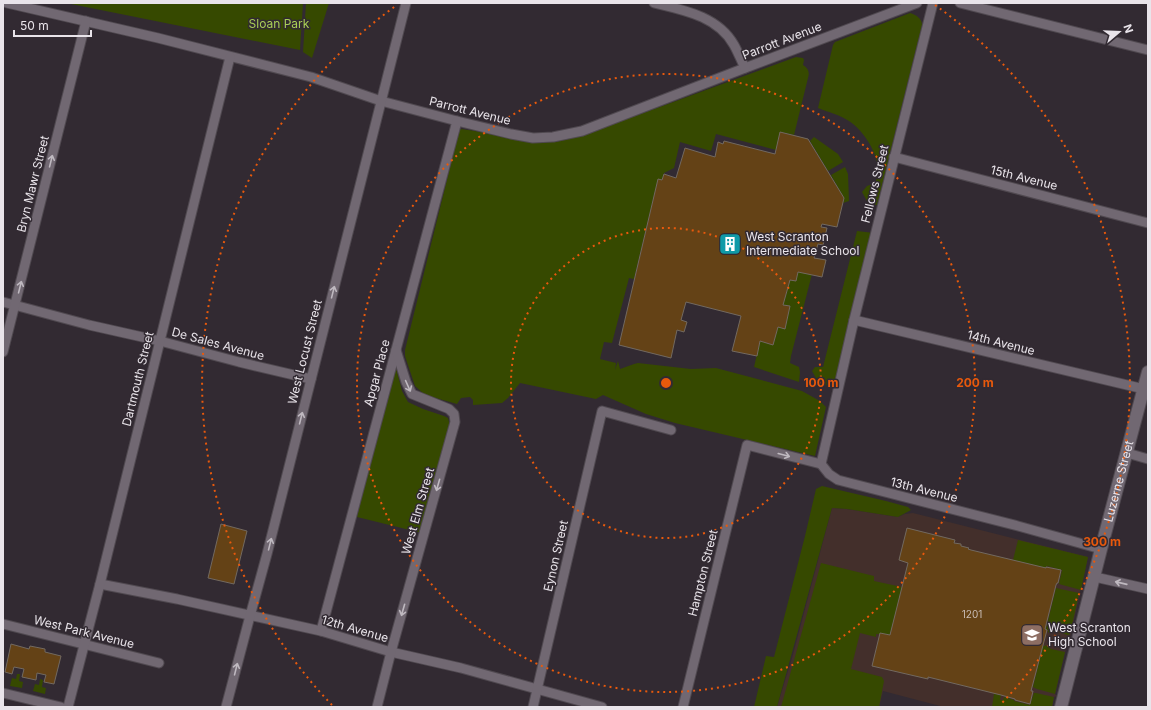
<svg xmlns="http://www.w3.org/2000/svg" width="1151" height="710" viewBox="0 0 1151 710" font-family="Inter,sans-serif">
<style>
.education{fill:#432f2b}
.green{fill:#364900}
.building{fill:#644216;stroke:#726960}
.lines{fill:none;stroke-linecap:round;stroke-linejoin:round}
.street-casing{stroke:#504950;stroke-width:11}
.secondary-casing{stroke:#504950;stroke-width:14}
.street{stroke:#716872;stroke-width:9}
.secondary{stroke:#716872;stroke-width:12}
.oneway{stroke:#bfb9c0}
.ring{fill:none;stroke:#e8590c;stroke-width:2;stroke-dasharray:2 4}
.labels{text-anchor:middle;stroke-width:3;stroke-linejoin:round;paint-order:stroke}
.number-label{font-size:10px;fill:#c8bcb5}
.park-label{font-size:12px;fill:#a9cf55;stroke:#322a32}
.street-label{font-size:12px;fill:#e9e4ea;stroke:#322a32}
.poi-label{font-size:12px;fill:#e9e4ea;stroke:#322a32;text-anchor:start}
.centre{fill:#e8590c;stroke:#322a32;stroke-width:2}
.ring-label{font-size:12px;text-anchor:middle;font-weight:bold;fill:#e8590c;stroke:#322a32;stroke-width:3;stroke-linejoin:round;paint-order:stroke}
</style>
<rect width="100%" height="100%" fill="#322a32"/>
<polygon class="education" points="832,508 847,509 898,517 905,514 913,513 1088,557 1068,646 1065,652 1055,694 1057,696 1054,697 1052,707 944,707 883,691 879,707 777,707 792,658"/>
<g class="green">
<polygon points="66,3 303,3 300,50"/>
<polygon points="306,3 329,3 312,58 303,52"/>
<path d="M910,13C916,15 922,18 922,25L877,205L868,203L862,192L867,186L875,183C877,179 878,175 878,171C878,153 864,131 849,121C840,115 828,112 818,108L833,45L835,42Z"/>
<path d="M796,57L803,58L804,60L803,65C808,68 810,72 808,78L794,135L780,132L776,150L716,134L711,151L680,142L674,168L664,173L662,180L658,179L634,279L629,278L612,343L604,342L600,359L616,363L615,370L618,361L620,369L634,364L638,363L691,369L716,368L802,391L820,401L826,407L815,456L675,423L646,414L603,395L596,399L520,383L508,398L502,403L473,405V400L470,397L461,398L457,404L425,395L415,386L405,356V350L458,135L459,131L461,129C491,132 520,144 550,142C562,142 574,137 586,134Z"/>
<polygon points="814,137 838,154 843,162 828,171 810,141"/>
<polygon points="845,167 848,174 849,201 843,203 844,198 831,175"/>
<polygon points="857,231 874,233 837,386 829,387 817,380 812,371 815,367 823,367"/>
<polygon points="798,272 812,274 791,356 790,363 799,367 800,372 799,382 754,367 760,341 773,345 778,327 785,329 790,306 783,305 790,280 796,281"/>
<polygon points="395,364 402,391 408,402 423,409 444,416 448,418 450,426 422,533 357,517"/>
<polygon points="822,486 886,501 908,507 911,510 898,517 847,509 832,508 777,707 754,707 766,656 774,657 805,536 816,489"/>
<polygon points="1018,540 1088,557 1081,590 1059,584 1062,570 1047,566 1045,568 1013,560"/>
<polygon points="821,563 874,576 874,581 902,587 890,635 876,634 876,637 860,633 851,669 882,677 884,681 879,707 781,707"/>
<polygon points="1056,588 1079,593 1079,594 1070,634 1068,635 1055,631 1050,633 1048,632 1048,630 1046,629"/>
<polygon points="1045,645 1051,649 1065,652 1055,694 1037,689 1033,687 1043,646 1045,646"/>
<polygon points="17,674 20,674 19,681 23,682 22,688 10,686 12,678 16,679"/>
<polygon points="40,679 43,680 42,687 46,688 45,694 33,691 35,684 39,685"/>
<polygon points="1034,693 1036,693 1054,697 1052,707 992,707 994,694 1001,695 1000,700 1003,700 1004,697 1014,700 1014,701 1030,705"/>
</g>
<g class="building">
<polygon points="780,132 808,139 844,198 837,227 822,224 821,227 827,228 823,245 818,244 814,258 826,260 822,277 798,272 796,281 790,280 783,305 790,306 785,329 778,327 773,345 760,341 757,356 732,351 741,316 686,302 681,320 687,322 684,332 677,330 671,358 619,345 658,179 662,180 664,174 676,178 685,148 715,157 718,142 723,144 724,141 775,154"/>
<polygon points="221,524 247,531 234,584 208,578"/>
<polygon points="907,528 955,540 954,543 961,544 961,546 969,548 968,549 971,550 1046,568 1046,567 1061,570 1058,583 1057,583 1056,585 1045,629 1047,630 1031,691 1033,691 1030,704 1015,700 1015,699 1001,695 932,678 928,677 928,679 872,666 880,633 890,635 908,563 899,560"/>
<polygon points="11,644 29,649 30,646 45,649 45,652 61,656 54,684 44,682 46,675 37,673 36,680 22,677 24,669 14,667 12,674 5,672"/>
</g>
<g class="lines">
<g class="street-casing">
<g id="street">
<polyline points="7,3 158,38 311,77 381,101 457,121 511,134 533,138 553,137 582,131 745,68 917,3"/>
<path d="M654,3C683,10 718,16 734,45C738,52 741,60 745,68"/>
<polyline points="960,3 1148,50"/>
<polyline points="894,157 1148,223"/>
<polyline points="3,302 89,325 160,341 239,362 311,379"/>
<polyline points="854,320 1144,389"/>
<polyline points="3,352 86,21"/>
<polyline points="1127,453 1148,459"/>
<polyline points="821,464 854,320 933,3"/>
<polyline points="1095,577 1148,589"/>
<polyline points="100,584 177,599 321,631 391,652 461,668 602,707"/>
<polyline points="3,624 159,663"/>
<polyline points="321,631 457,121"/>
<polyline points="3,693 61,707"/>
<polyline points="68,707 100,584 230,57"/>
<polyline points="226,707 250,616 267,554 406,3"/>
<polyline points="377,707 391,652 455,422 454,414 449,409 412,394 406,382 396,350"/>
<polyline points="533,707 602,411 671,430"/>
<polyline points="683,707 747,445 821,464 829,474 838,480 1018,526 1101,549"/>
</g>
</g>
<g class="secondary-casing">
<g id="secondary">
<path id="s1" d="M1061,707L1101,549L1148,372"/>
</g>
</g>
<use href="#street" class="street"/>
<use href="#secondary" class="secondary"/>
</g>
<defs><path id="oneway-shaft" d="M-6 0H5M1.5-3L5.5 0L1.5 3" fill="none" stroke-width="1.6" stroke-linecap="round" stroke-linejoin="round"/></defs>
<g class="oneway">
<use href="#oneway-shaft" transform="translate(51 161) rotate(-76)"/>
<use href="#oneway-shaft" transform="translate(20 287) rotate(-76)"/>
<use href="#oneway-shaft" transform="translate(333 292) rotate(-76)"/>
<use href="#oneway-shaft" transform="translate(408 386) rotate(66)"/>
<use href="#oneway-shaft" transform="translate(301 418) rotate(-76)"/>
<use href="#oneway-shaft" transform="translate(784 455) rotate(15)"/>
<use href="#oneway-shaft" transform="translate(438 485) rotate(106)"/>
<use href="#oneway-shaft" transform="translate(270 544) rotate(-76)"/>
<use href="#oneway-shaft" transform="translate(1121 583) rotate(-167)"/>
<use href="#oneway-shaft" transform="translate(403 610) rotate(106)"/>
<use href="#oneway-shaft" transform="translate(236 669) rotate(-76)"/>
</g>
<g class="ring">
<circle cx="666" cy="383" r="155"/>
<circle cx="666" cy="383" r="309"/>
<path d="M332 705A464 464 0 0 1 397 5M935 5A464 464 0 0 1 1000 705"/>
</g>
<defs>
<g id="building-square" transform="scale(1.15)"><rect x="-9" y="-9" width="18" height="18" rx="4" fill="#0f9aa8" stroke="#322a32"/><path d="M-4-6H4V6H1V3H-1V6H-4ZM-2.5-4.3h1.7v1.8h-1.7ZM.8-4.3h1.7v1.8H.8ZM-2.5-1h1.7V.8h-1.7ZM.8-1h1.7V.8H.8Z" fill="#fff"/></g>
<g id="school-square" transform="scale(1.15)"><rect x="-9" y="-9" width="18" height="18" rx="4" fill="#8d6e63" stroke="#322a32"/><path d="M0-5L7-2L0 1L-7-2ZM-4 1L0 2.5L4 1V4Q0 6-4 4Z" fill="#fff"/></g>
</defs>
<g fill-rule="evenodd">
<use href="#building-square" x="730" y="244"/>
<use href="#school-square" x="1032" y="635"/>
</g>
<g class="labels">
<g class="number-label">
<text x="972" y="618">1201</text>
</g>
<g class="park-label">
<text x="279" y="28">Sloan Park</text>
</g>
<g class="street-label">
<text transform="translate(782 41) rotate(-21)" y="4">Parrott Avenue</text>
<text transform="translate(470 111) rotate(14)" y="4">Parrott Avenue</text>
<text transform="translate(1024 178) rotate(14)" y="4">15th Avenue</text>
<text transform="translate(33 184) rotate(-76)" y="4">Bryn Mawr Street</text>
<text transform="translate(875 184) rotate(-76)" y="4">Fellows Street</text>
<text transform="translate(1001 343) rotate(14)" y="4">14th Avenue</text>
<text transform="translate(218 344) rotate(15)" y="4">De Sales Avenue</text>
<text transform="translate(305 352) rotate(-76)" y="4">West Locust Street</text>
<text transform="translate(377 373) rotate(-75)" y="4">Apgar Place</text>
<text transform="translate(138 379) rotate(-76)" y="4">Dartmouth Street</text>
<text dy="4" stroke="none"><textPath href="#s1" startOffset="233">Luzerne Street</textPath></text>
<text transform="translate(924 490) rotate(14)" y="4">13th Avenue</text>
<text transform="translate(418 511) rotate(-74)" y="4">West Elm Street</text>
<text transform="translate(556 556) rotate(-77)" y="4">Eynon Street</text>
<text transform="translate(703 573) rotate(-76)" y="4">Hampton Street</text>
<text transform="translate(355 629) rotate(16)" y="4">12th Avenue</text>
<text transform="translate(84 632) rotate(14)" y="4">West Park Avenue</text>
</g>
<g class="poi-label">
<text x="746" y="241">West Scranton<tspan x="746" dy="14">Intermediate School</tspan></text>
<text x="1048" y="632">West Scranton<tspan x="1048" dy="14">High School</tspan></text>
</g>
</g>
<circle cx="666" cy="383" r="6" class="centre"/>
<g class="ring-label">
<text x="821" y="387">100 m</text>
<text x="975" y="387">200 m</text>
<text x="1102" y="546">300 m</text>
</g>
<rect width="1151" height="710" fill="none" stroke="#e9e4ea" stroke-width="8"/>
<g transform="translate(1119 32) rotate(71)" stroke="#322a32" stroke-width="3" paint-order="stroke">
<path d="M0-3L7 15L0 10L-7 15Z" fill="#e9e4ea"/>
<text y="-6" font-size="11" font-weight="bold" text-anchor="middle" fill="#e9e4ea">N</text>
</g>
<path d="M14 30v6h77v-6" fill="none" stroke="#e9e4ea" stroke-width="2"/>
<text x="20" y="30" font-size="12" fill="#e9e4ea" stroke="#322a32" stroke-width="3" paint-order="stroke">50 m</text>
</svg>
